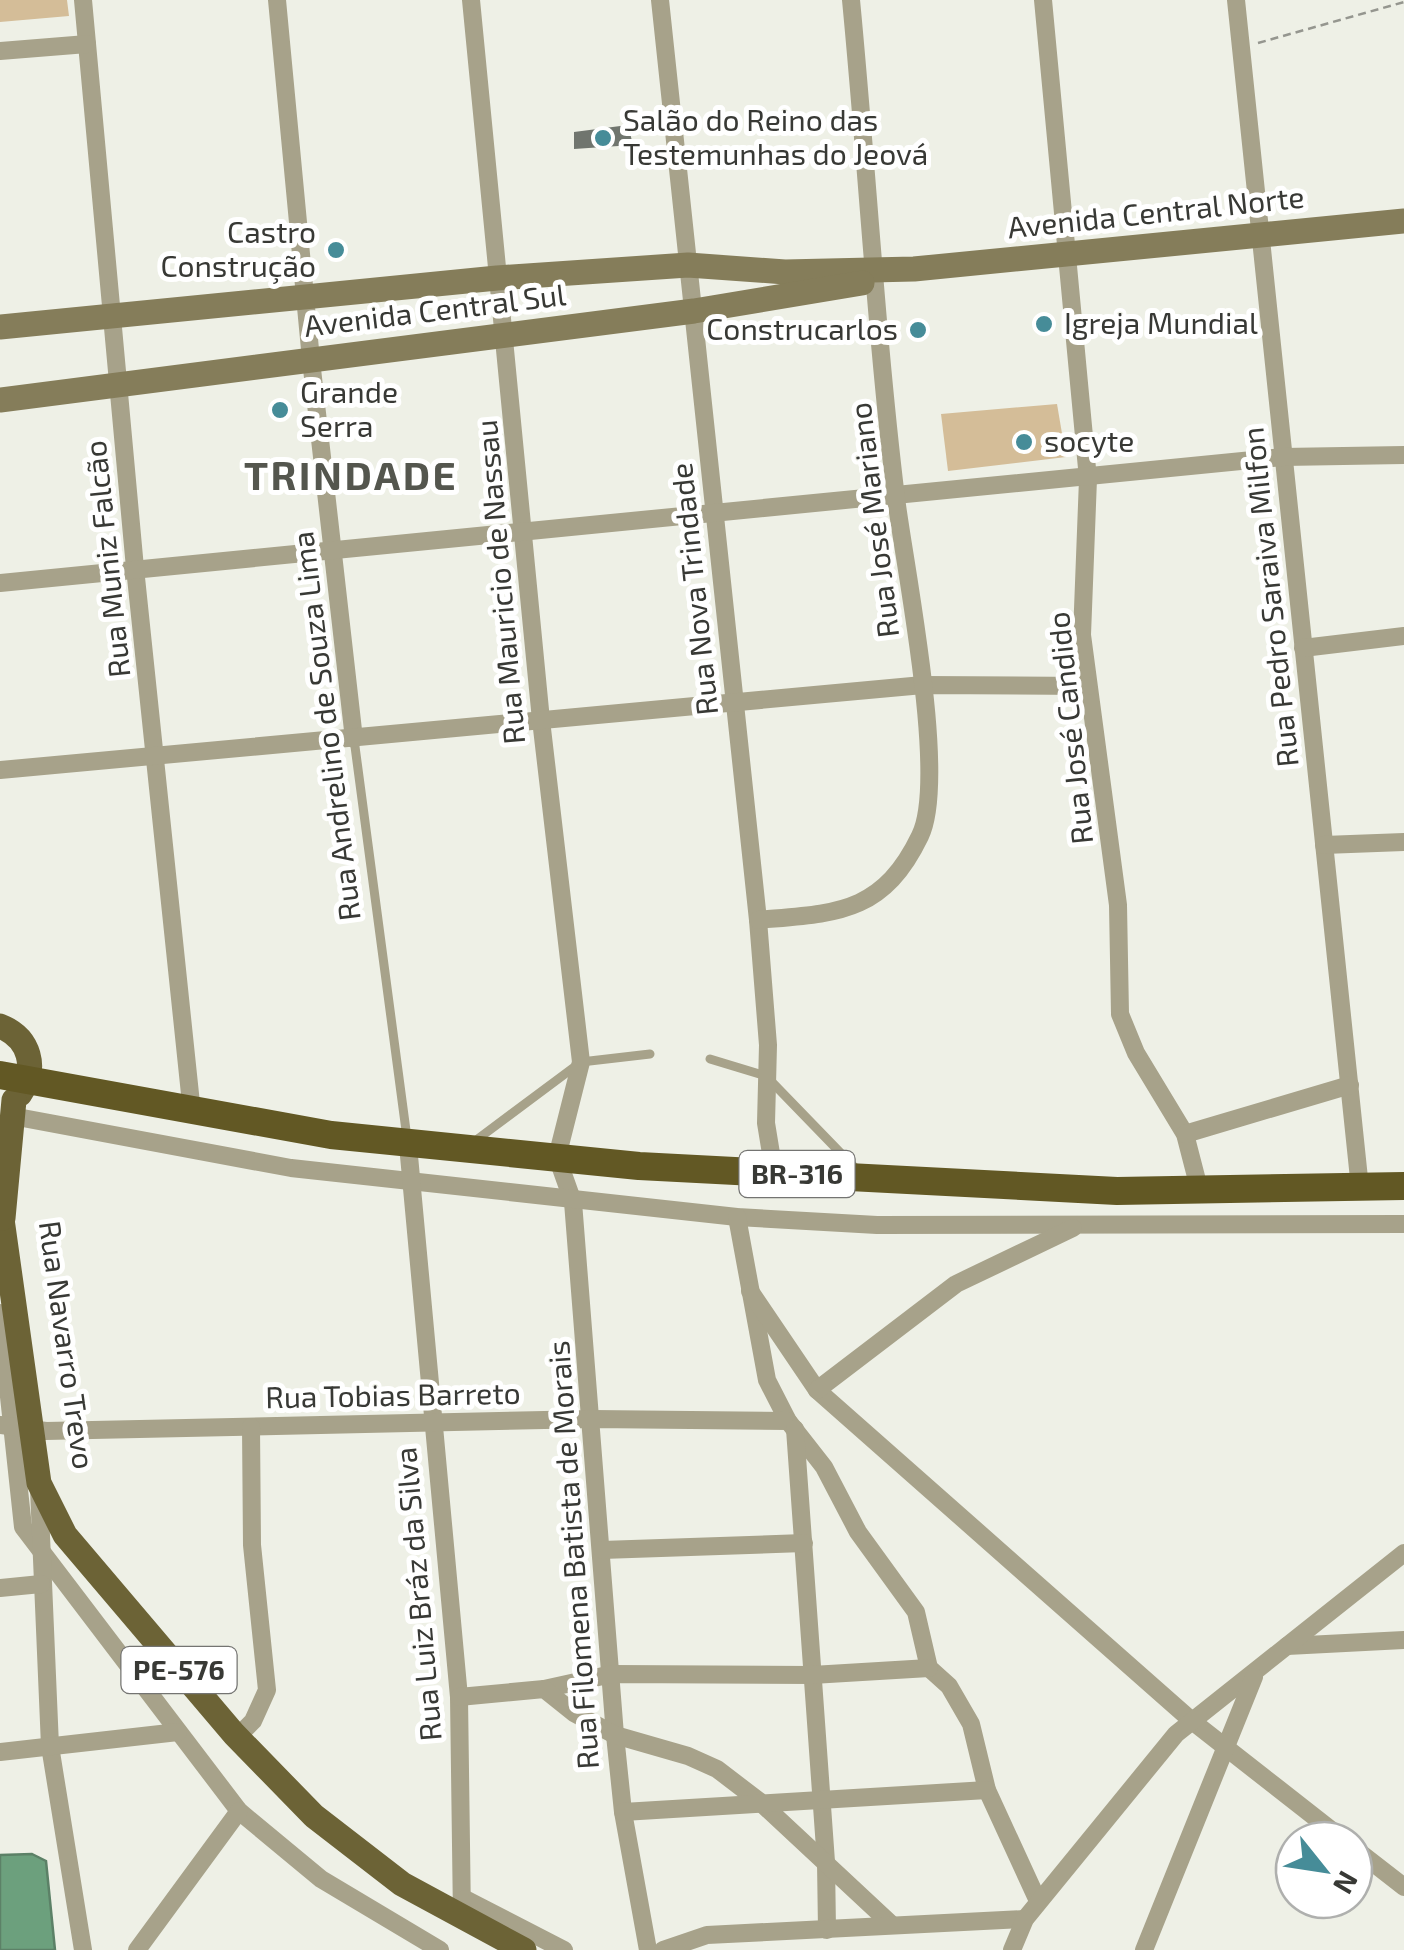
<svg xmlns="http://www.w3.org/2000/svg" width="1404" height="1950" viewBox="0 0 1404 1950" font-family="'Exo 2',sans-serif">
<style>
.green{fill:#d4bd98}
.water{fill:#6ca07d;stroke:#5c8167;stroke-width:2.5}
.building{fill:#70756e}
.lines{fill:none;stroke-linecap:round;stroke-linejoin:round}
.path{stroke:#95968f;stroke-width:2.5;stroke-dasharray:8 5;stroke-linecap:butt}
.service{stroke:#a7a28a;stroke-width:9}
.minor{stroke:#a7a28a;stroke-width:18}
.secondary{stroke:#857d5a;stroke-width:25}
.primary{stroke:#6c6336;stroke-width:25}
.trunk{stroke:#625824;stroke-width:28}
.poi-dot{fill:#468c98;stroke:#fff;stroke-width:4}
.labels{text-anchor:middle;stroke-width:10;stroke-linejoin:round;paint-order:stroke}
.shield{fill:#fff;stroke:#747472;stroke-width:2.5}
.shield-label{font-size:28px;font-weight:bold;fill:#383935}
.poi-label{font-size:30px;fill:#383935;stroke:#fff;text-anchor:start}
.street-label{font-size:30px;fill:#383935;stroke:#fff}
.district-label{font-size:40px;font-weight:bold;letter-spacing:2.5px;fill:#54564e;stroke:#fff}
</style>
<rect width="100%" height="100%" fill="#eef0e6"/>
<g class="green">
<polygon points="0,0 67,0 69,16 0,22"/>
<polygon points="1057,404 1066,457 948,471 941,414"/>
</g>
<polygon class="water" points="32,1854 46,1861 55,1950 0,1950 0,1855"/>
<polygon class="building" points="628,125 633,145 574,149 574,132"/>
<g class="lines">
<polyline class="path" points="1258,43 1404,2"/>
<g class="service">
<polyline points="354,739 407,1138"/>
<polyline points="710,1059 766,1076 858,1171"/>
<polyline points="475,1141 581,1062 650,1054"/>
</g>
<g class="minor">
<polyline points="83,0 135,568 192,1113"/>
<polyline points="277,0 311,360 354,739"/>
<polyline points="471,0 541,720 581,1062 557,1157 573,1202 615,1735 623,1812 648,1950"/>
<polyline points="660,0 758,920 768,1045 766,1123 774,1172"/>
<polyline points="1043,0 1088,479 1082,635 1118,905 1120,1014 1136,1053 1185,1134 1200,1192"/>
<polyline points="1236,0 1360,1188"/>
<polyline points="0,51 87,44"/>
<polyline points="0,583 1283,457 1404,455"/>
<polyline points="1303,648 1404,636"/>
<polyline points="0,770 923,685 1088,686"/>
<polyline points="1324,845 1404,842"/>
<path d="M758,920C835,913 882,915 920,836C948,779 905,569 896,498C876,333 867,166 851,0"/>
<polyline points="12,1116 291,1168 737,1217 877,1225 1404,1224"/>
<polyline points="1185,1134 1350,1085"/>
<polyline points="408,1145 459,1697 462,1918"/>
<polyline points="737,1217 767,1380 788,1421 824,1467 858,1532 916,1612 929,1668 949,1686 971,1724 987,1790 1038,1901"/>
<polyline points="750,1291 817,1390 1192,1721 1344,1840"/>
<polyline points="0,1313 23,1527 239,1811 321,1879 440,1950"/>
<polyline points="817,1390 956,1284 1073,1228"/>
<polyline points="0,1425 46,1431 593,1419 788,1421"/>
<polyline points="795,1429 826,1862 827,1930"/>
<polyline points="39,1489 50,1746 83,1950"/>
<polyline points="602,1550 804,1543"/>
<polyline points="0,1588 41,1584"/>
<polyline points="1287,1646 1404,1640"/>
<polyline points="544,1689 612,1674 812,1675 929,1668"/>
<polyline points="459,1697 544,1689 574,1713 615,1735 688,1756 717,1769 759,1801 891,1924"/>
<polyline points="237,1737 253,1721 267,1690 252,1545 251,1427"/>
<polyline points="0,1752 178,1732"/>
<polyline points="623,1812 987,1790"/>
<polyline points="1354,1848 1404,1887"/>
<polyline points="465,1899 564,1950"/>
<polyline points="137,1950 239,1811"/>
<polyline points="663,1950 707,1935 1025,1919"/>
<polyline points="1012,1950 1025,1919 1176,1734 1404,1553"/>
<polyline points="1144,1950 1254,1677"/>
</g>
<g class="secondary">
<polyline points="0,327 497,278 688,265 785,272 914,269 1404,221"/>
<polyline points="0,400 694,311 862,283"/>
</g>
<g class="primary">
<path d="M0,1026C30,1038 38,1068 20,1094"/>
<polyline points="0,1205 39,1483 65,1535 234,1734 314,1816 402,1884 524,1950"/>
<polyline points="3,1218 14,1100"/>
</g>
<polyline class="trunk" points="0,1075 331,1135 639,1166 1117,1191 1404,1186"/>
</g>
<g class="poi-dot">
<circle cx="603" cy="138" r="10"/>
<circle cx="336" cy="250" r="10"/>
<circle cx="1044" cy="324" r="10"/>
<circle cx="918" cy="330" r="10"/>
<circle cx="280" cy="410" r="10"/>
<circle cx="1024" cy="442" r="10"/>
</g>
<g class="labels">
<g class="shield">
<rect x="739.5" y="1151" width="115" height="46" rx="8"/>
<rect x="121.5" y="1647" width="115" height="46" rx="8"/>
</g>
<g class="shield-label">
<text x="797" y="1184">BR-316</text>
<text x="179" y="1680">PE-576</text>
</g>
<g class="poi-label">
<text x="623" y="131">Salão do Reino das<tspan x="623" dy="34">Testemunhas do Jeová</tspan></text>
<text x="316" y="243" text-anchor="end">Castro<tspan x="316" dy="34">Construção</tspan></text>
<text x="1064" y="334">Igreja Mundial</text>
<text x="898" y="340" text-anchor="end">Construcarlos</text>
<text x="300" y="403">Grande<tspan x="300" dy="34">Serra</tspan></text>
<text x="1044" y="452">socyte</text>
</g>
<g class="street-label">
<text transform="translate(1156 213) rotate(-6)" y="10">Avenida Central Norte</text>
<text transform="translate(435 311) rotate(-7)" y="10">Avenida Central Sul</text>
<text transform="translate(875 520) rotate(-97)" y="10">Rua José Mariano</text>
<text transform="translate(108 559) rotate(-96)" y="10">Rua Muniz Falcão</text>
<text transform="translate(501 582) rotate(-95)" y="10">Rua Mauricio de Nassau</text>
<text transform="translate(695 589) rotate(-96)" y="10">Rua Nova Trindade</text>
<text transform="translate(1271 597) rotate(-96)" y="10">Rua Pedro Saraiva Milfon</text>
<text transform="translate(327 726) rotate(-97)" y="10">Rua Andrelino de Souza Lima</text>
<text transform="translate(1071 728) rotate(-96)" y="10">Rua José Candido</text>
<text transform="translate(66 1345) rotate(82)" y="10">Rua Navarro Trevo</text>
<text transform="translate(393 1396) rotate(-1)" y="10">Rua Tobias Barreto</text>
<text transform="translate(574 1555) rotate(-94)" y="10">Rua Filomena Batista de Morais</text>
<text transform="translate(419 1594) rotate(-95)" y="10">Rua Luiz Bráz da Silva</text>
</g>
<g class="district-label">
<text x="351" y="490">TRINDADE</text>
</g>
</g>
<g transform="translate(1324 1870) rotate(120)"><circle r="48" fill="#ffffff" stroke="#afb0ae" stroke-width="2.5"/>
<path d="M0-8L18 38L0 25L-18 38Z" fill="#468c98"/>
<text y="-15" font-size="28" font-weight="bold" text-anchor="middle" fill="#383935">N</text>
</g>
</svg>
